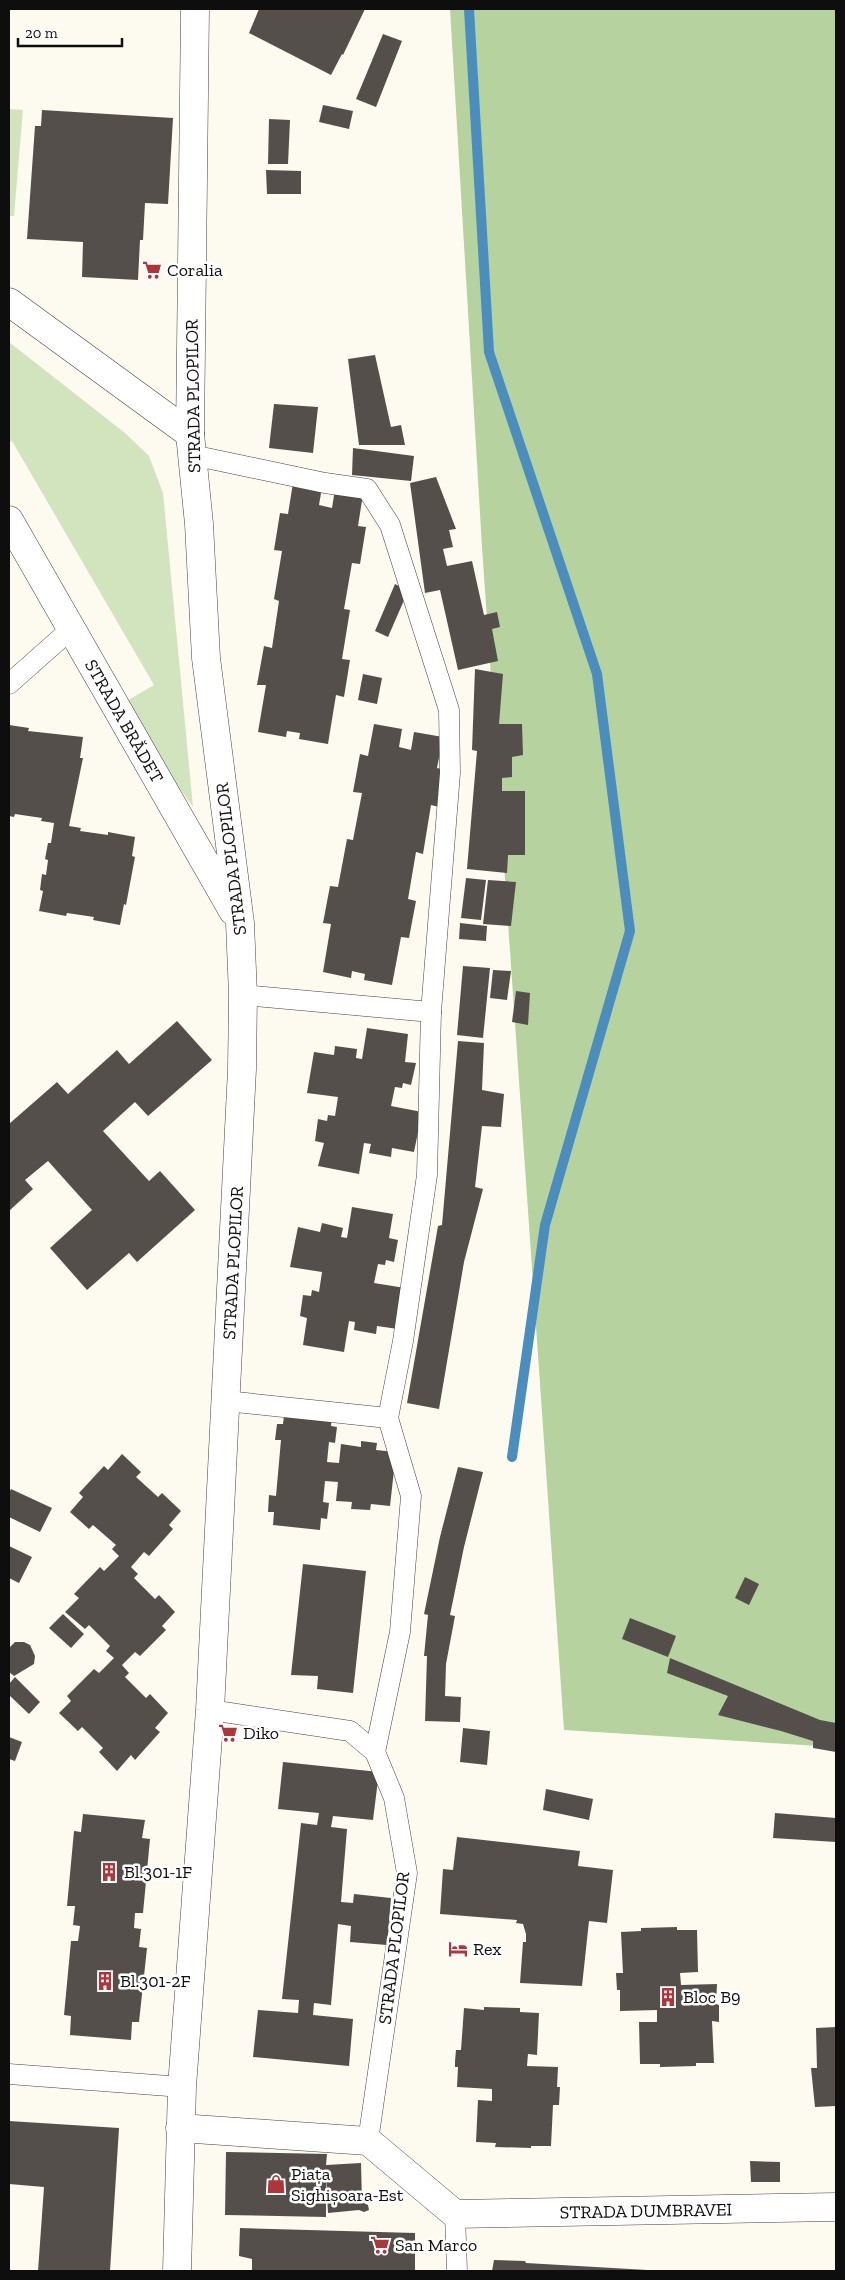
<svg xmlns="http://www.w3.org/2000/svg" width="845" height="2280" viewBox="0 0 845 2280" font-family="'Zilla Slab',serif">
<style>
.green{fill:#d1e4be}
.forest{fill:#b6d39f}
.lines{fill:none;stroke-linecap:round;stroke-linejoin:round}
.stream{stroke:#4b8ebd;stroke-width:10}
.building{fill:#554f4b}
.lane-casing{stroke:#414141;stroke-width:21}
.street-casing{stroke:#414141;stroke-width:29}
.lane{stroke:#fff;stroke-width:20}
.street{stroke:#fff;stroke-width:28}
.labels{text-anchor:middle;stroke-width:5;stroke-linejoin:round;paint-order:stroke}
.poi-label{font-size:18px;fill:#0e0e0e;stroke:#fff;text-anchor:start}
.street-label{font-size:18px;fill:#0e0e0e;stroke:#fff}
</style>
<rect width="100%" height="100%" fill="#fdfbf0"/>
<g class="green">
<polygon points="9,109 23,110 14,216 9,216"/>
<polygon points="9,342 125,433 149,456 163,493 193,807 167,771 125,702 154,685 12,441 9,442"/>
</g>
<polygon class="forest" points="450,9 836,9 836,1747 564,1730 482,547"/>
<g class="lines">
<polyline class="stream" points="469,9 489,352 597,674 630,931 545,1225 512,1457"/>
</g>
<g class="building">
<polygon points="259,9 365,9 343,55 342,54 331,75 249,33"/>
<polygon points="383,34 402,41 376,107 356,99"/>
<polygon points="323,105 353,111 349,129 319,122"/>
<polygon points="42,110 173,118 168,204 145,203 143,240 140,240 138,280 82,277 83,242 27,239 35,126 41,126"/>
<polygon points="269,119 290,120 288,164 268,164"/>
<polygon points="266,170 301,171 301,194 267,194"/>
<polygon points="375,355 391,427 401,425 405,445 359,445 348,359"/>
<polygon points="274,404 318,407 313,453 269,448"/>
<polygon points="353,448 414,456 411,481 352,475"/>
<polygon points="436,477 456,529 449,530 453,547 443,549 447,566 472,561 484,615 497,612 500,627 492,629 498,661 458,670 440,590 425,593 410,483"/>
<polygon points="293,483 322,487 319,505 332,508 335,489 363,494 358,526 366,527 360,564 352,563 344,609 350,610 342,659 350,660 344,697 336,695 328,744 299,739 300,733 287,731 286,737 258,732 266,685 257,685 264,646 272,648 279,601 274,599 282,551 274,550 280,513 288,514"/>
<polygon points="395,584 408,591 388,637 375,631"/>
<polygon points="475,669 503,674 499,724 522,724 523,755 512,757 512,777 502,778 502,791 525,791 525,855 508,855 507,873 467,869 477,751 472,750"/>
<polygon points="363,674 382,678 377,704 358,700"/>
<polygon points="374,724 402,729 399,747 411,750 414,732 443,737 437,768 446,770 439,807 431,805 423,854 416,852 408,899 416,901 409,938 401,937 392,985 364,980 365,974 352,971 351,978 323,972 331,924 323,923 330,886 338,887 347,839 353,840 362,793 353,792 360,754 368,756"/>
<polygon points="9,725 29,728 28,731 83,737 80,758 83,758 69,826 81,828 80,831 108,835 108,832 135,837 132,856 135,857 126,905 124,904 120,925 93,920 94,917 67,913 66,916 39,911 43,891 40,890 42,874 46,875 48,860 45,859 48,843 51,843 54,823 41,821 42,818 15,814 14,817 9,816"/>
<polygon points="466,878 486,880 481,920 461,918"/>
<polygon points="488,880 516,882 511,926 483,924"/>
<polygon points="460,923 487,926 486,941 459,939"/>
<polygon points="463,966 490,968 483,1038 457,1035"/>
<polygon points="493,970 511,971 507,1000 490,998"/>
<polygon points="516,991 530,993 528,1025 512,1022"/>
<polygon points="177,1021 212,1060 148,1116 135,1102 103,1131 149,1181 160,1171 195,1210 137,1262 129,1253 87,1290 50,1248 92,1210 48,1161 25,1180 33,1189 9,1211 9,1124 57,1082 68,1094 117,1050 129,1064"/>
<polygon points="367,1028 408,1034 405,1062 416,1063 411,1085 403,1083 402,1088 395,1087 391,1106 422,1112 414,1152 392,1148 391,1157 369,1153 371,1144 364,1143 359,1174 318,1166 324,1143 315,1141 318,1119 327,1121 328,1115 335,1116 338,1097 307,1093 314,1052 334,1055 335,1046 357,1049 356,1058 362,1059"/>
<polygon points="458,1041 484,1043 482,1090 504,1094 501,1127 482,1126 475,1187 483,1189 464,1262 439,1409 407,1403 438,1226 442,1225"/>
<polygon points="352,1207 393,1214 389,1238 398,1240 394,1262 386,1260 385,1265 378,1264 374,1283 405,1288 398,1329 377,1326 376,1334 354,1330 355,1322 349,1321 344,1352 303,1345 307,1318 300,1316 303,1295 311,1296 312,1290 319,1292 322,1272 290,1267 298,1227 320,1232 322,1223 343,1228 341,1237 347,1238"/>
<polygon points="285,1408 332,1412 331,1426 337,1427 335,1443 329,1442 327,1462 339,1463 341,1444 361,1447 361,1441 377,1443 376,1450 396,1452 390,1506 371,1504 370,1510 351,1509 352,1502 336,1501 338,1482 325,1481 323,1502 329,1503 327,1519 321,1518 320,1530 273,1525 274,1512 268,1512 269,1495 276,1496 281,1440 275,1440 277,1424 283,1424"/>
<polygon points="122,1454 141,1472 136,1477 158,1497 162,1493 181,1511 169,1525 173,1529 149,1556 144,1552 131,1567 138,1574 134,1578 155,1599 159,1595 175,1612 162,1626 166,1630 140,1656 135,1652 122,1665 129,1673 125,1677 146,1698 150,1694 168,1713 155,1728 160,1732 135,1760 131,1755 117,1771 99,1752 103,1748 82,1727 78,1731 59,1713 71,1701 67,1696 94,1669 99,1673 114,1658 106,1651 110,1646 89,1625 85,1629 65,1612 79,1598 74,1594 100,1567 104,1571 119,1556 112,1549 116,1545 93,1525 89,1529 70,1512 83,1497 79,1493 104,1466 108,1470"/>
<polygon points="458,1467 483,1472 464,1547 450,1615 455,1616 446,1664 445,1696 461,1697 460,1722 425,1721 427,1656 424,1656 428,1615 424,1614 440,1537"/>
<polygon points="11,1489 52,1508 40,1532 9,1517 9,1493"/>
<polygon points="9,1546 32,1557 19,1583 9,1578"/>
<polygon points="303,1564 366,1571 353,1693 317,1689 318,1676 291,1675"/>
<polygon points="745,1577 759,1584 749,1605 735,1598"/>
<polygon points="63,1614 84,1634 71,1648 49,1628"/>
<polygon points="630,1618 676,1636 668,1657 622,1639"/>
<polygon points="15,1642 24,1642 30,1645 35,1656 34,1664 14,1676 9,1672 9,1648"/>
<polygon points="670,1658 820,1720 836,1723 836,1752 813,1748 813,1741 781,1731 718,1715 728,1696 667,1673"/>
<polygon points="15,1677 40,1702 29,1714 9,1695 9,1684"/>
<polygon points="463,1728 490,1731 487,1765 460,1762"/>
<polygon points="9,1737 22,1742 15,1761 9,1759"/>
<polygon points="283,1762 379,1772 373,1820 333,1816 331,1827 347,1829 341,1902 353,1903 354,1894 391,1898 387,1945 350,1942 351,1926 338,1924 331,2005 314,2003 313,2015 353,2019 349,2066 253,2057 258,2010 298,2013 299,2000 282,1999 301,1823 317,1825 319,1813 278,1809"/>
<polygon points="546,1789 593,1799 589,1820 543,1810"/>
<polygon points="775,1813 836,1818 836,1842 773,1838"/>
<polygon points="83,1814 145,1820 142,1838 150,1839 143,1913 135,1913 134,1928 141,1929 139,1947 147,1948 139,2022 132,2022 131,2040 70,2035 71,2016 64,2015 71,1941 78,1941 80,1926 73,1925 75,1906 67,1906 74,1831 81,1832"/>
<polygon points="457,1837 580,1851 578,1866 613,1870 607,1923 589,1921 582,1986 520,1983 523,1942 526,1942 526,1934 523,1924 516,1923 517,1920 440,1914 443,1869 453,1870"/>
<polygon points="677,1927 677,1930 697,1930 698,1972 680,1973 681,1985 717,1984 716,2004 719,2005 719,2022 712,2021 714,2063 696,2063 696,2066 660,2067 660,2064 640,2064 639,2022 657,2022 657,2010 620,2011 620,1990 617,1990 616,1973 623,1973 621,1932 641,1931 641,1928"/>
<polygon points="484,2007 520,2008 520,2012 539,2013 537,2055 528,2054 527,2066 558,2067 557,2087 560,2087 559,2105 553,2105 551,2146 531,2146 531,2148 495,2147 496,2143 476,2142 478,2100 492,2101 492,2089 457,2087 458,2067 455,2067 455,2061 456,2050 461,2050 464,2008 484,2010"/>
<polygon points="836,2027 836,2106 815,2107 811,2068 817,2068 816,2028"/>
<polygon points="9,2121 119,2128 110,2271 38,2271 44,2187 9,2184"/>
<polygon points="226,2152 327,2154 326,2165 361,2163 362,2202 368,2205 369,2210 364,2212 359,2210 328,2213 326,2176 326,2217 225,2215"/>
<polygon points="750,2161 780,2162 780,2182 751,2182"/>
<polygon points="240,2228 415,2233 415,2271 252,2271 252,2259 239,2256"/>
<polygon points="494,2260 525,2261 526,2263 665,2271 492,2271"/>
</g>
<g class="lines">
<g class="lane-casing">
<g id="lane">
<polyline points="192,455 325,483 367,489 390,525 449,710 450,773 431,1012 427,1175 403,1341 388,1418 411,1496 400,1632 375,1752"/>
<polyline points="9,684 71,629"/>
<polyline points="243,995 431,1012"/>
<polyline points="226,1401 388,1418"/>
<polyline points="210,1710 350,1731 375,1752 394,1798 407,1873 368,2141"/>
<polyline points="9,2074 182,2087"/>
<polyline points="455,2214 457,2271"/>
</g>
</g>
<g class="street-casing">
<g id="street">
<polyline points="9,302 190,434"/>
<polyline points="9,520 233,911"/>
<polyline points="180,2128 368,2141 455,2214 836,2207"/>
<polyline points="177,2271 182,2087 210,1710 242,1069 243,995 240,923 206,658 199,524 190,434 195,9"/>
</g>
</g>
<use href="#lane" class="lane"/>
<use href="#street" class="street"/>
</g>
<defs>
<g id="supermarket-bare" transform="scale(1.5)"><path d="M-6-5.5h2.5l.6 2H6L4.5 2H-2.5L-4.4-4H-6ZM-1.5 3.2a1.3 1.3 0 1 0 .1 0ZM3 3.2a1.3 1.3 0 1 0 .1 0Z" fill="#ad363b" stroke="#fff" stroke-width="2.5" paint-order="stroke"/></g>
<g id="building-bare" transform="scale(1.5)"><path d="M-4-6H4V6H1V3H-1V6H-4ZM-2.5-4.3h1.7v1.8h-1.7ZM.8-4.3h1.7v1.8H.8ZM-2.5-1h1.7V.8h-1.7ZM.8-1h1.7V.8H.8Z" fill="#ad363b" stroke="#fff" stroke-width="2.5" paint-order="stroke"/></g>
<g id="hotel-bare" transform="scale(1.5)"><path d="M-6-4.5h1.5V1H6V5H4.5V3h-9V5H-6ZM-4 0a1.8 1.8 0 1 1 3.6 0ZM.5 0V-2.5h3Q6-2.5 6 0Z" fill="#ad363b" stroke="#fff" stroke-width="2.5" paint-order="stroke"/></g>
<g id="shop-bare" transform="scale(1.5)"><path d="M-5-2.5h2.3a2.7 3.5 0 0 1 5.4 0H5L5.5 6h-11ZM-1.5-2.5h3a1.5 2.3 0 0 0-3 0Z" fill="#ad363b" stroke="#fff" stroke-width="2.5" paint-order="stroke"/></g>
</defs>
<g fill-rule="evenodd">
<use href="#supermarket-bare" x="152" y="270"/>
<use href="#supermarket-bare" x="228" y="1733"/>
<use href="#building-bare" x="109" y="1872"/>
<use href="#hotel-bare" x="458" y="1949"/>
<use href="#building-bare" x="105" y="1981"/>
<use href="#building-bare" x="668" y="1997"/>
<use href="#shop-bare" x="276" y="2184"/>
<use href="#supermarket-bare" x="380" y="2245"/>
</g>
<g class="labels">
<g class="poi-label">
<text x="167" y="276">Coralia</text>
<text x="243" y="1739">Diko</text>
<text x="124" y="1878">Bl.301-1F</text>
<text x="473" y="1955">Rex</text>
<text x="120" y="1987">Bl.301-2F</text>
<text x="683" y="2003">Bloc B9</text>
<text x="291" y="2180">Piața<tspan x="291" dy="21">Sighișoara-Est</tspan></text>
<text x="395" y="2251">San Marco</text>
</g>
<g class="street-label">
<text transform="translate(193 396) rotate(-91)" y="6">STRADA PLOPILOR</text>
<text transform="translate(124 721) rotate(60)" y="6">STRADA BRĂDET</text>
<text transform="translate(231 859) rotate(-97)" y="6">STRADA PLOPILOR</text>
<text transform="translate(233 1263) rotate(-87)" y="6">STRADA PLOPILOR</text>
<text transform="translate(394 1948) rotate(-83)" y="6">STRADA PLOPILOR</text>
<text transform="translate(646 2211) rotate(-1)" y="6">STRADA DUMBRAVEI</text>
</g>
</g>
<rect width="845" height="2280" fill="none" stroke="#0e0e0e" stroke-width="20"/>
<path d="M18 38v8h104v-8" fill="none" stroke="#0e0e0e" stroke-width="2.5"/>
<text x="25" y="38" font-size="15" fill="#0e0e0e" stroke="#ffffff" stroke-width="4" paint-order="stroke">20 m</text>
</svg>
